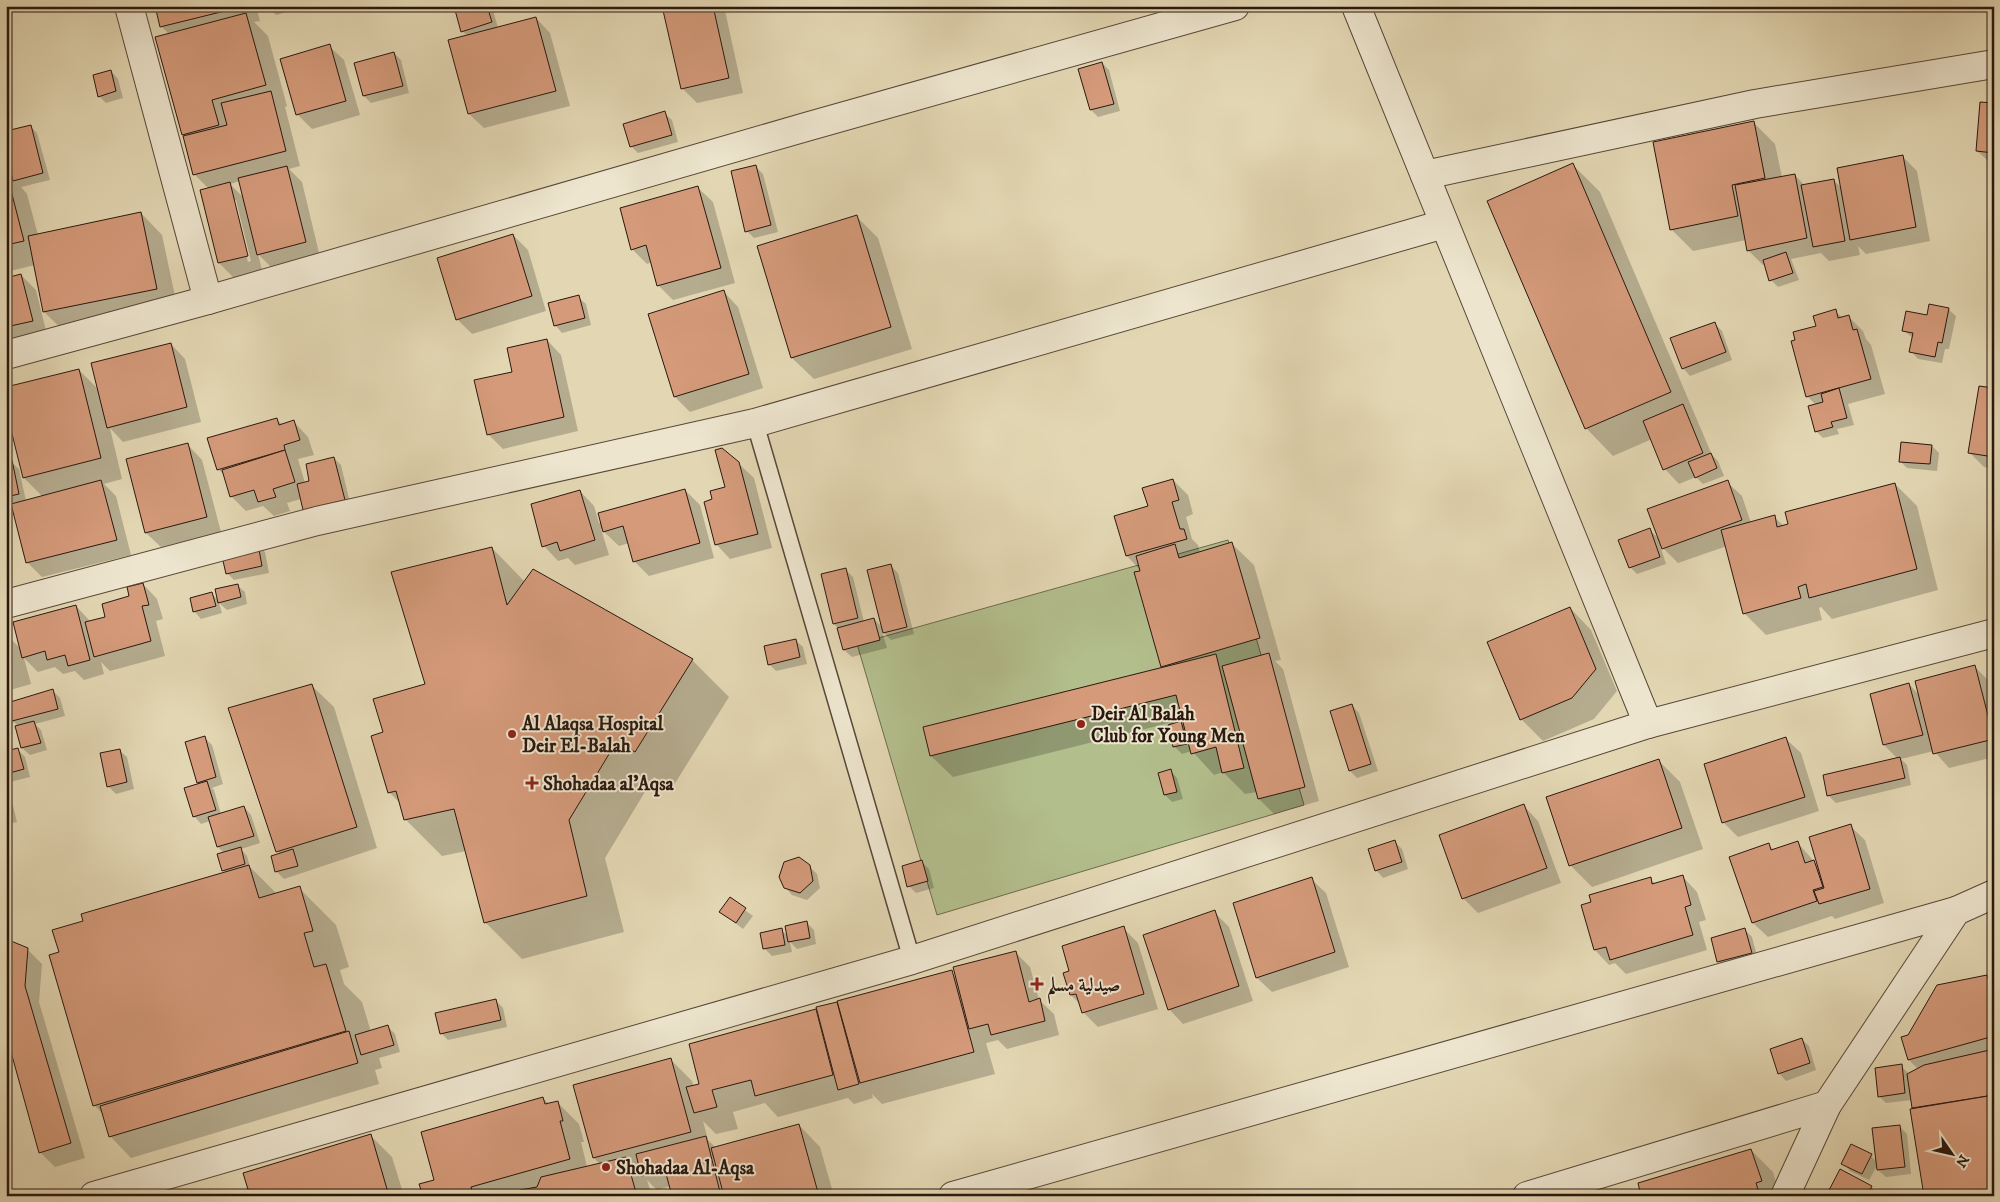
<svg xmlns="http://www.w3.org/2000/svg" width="2000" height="1202" viewBox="0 0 2000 1202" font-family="'IM FELL DW Pica',Amiri,serif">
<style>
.green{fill:#b3be8d;stroke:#6e6a4e}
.shadow{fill:#0003;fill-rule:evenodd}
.building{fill:#d49a7a;stroke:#2a170f}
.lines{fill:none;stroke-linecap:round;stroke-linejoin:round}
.service-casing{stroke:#584738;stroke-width:19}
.minor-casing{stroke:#584738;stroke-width:30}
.tertiary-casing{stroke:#584738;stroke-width:30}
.service{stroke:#ede5ce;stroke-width:16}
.minor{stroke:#ede5ce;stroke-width:28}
.tertiary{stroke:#ede5ce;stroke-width:28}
.poi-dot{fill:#8f2418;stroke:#ede5ce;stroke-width:2}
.labels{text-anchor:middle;stroke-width:4;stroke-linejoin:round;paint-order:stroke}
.poi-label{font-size:19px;font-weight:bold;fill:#2a170f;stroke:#ede5ce;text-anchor:start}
</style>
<rect width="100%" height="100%" fill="#e3d7b3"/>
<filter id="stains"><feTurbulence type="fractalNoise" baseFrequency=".004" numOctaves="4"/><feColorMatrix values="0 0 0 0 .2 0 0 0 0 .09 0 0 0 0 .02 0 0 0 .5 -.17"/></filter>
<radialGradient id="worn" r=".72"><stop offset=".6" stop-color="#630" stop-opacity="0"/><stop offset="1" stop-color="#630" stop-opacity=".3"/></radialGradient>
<polygon class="green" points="1228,540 1304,805 937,915 857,644"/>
<g class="shadow">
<path d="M157,6H256L260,21L254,22L268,36L287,106L285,107L300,166L289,169L302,182L320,257L273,269L258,254L262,270L234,278L219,263L202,191L209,189L194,174L183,134L170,35L162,27ZM240,181L244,198L230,184ZM233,200H236L251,261L248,262Z"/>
<polygon points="267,6 309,6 276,15"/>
<polygon points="474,6 489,6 493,10 498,28 536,18 550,33 570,106 484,128 469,114 468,36 462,31"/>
<polygon points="664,6 724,6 743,93 697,103 682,88"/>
<polygon points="329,46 344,60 360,115 312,129 297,114"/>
<polygon points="394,53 401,60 409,93 371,103 364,96"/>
<polygon points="1102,63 1109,70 1120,111 1098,117 1091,110"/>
<polygon points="111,71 118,79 123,98 106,103 99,96"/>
<polygon points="1994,104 1994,166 1977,151"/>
<polygon points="664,113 672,120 678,142 638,153 631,146"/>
<polygon points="1754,123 1775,144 1782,177 1795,175 1805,186 1833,180 1842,188 1902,156 1917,171 1930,241 1866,254 1858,246 1860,255 1829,261 1821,253 1791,259 1799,280 1778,287 1771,280 1766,264 1763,265 1748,250 1746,240 1693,251 1671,229"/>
<polygon points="30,126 37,133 50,180 21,187 27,194 38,235 141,213 162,235 178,310 66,333 44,312 35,265 6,272 6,172 15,181 6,148"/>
<polygon points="1573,165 1600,192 1712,455 1718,461 1724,476 1703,484 1696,477 1679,484 1665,469 1652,439 1613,456 1586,428"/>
<polygon points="756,167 763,174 778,232 754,238 747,231"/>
<polygon points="698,188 713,202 735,283 673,300 658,285 652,262 647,264 632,249"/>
<polygon points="857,217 878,238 912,349 814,379 792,358 759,247"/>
<polygon points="513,235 528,250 546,311 472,334 457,319"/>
<polygon points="21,275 36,290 47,335 6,346 6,279"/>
<polygon points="724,292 738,307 763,388 690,412 675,397 650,315"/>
<polygon points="578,297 586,304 591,325 562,333 555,325"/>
<polygon points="1948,309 1956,316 1949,349 1945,349 1942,363 1918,359 1911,351 1913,338 1903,330 1928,316"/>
<polygon points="1835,311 1843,318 1848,316 1863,331 1866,339 1871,345 1885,394 1848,404 1854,425 1837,429 1839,434 1823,438 1816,431 1816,405 1808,397 1792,342 1818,327"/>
<polygon points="1714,323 1722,331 1732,360 1690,376 1683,368"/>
<polygon points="547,340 561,355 578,431 503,449 488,434 514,373"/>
<polygon points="171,344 185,359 201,422 123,442 110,428 122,479 104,484 116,496 131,555 42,577 27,562 13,504 6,506 6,463 11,462 19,469 26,501 43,497 24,478 6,405 79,370 100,391"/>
<polygon points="1994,390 1994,469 1984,467 1969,452"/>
<polygon points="276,419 283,425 294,422 308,437 314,455 298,459 305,483 311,482 334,458 341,465 351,507 311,516 304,509 301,499 287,503 290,511 274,516 263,506 246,511 231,496 225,476 218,469"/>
<polygon points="188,445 202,460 221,532 161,547 146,533"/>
<polygon points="1932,446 1939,453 1937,471 1907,468 1900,461"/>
<polygon points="738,463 754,478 772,548 730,559 716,544 714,500 727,488"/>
<path d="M1173,480L1188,495L1193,514L1186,517L1192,539L1198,545L1200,553L1232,544L1254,565L1281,660L1275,661L1283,669L1319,801L1274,814L1259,799L1257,792L1245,794L1223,772L1214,775L1192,751L1182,754L1175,747L1169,723L953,777L931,756L925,728L1163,668L1135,573L1142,572L1127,556L1116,517L1150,507ZM1184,720L1186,728L1179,721Z"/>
<polygon points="1727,482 1742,496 1751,523 1774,517 1784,526 1895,484 1917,506 1938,590 1832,619 1821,607 1819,608 1822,620 1766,635 1744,613 1727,546 1678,563 1660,545 1666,564 1637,574 1630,567 1650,530 1660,540"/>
<polygon points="685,490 700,505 714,558 649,576 634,561 629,543 619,546 601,529 609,555 575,565 568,558 558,561 544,546 580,491 594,506 599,523"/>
<polygon points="258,545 265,552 269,573 234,580 227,573"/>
<polygon points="492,548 525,582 533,570 692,660 729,697 672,788 654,777 605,858 624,932 522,959 485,922 466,851 442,856 405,819 401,804 389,792 385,733 427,685"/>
<polygon points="891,566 898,573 914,634 891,640 882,631 887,648 852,657 844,650 838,628 834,624 823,575 846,570 853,577 864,622 874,619 883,628"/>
<polygon points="143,584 157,599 163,619 156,621 165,656 110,671 101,662 104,674 84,680 75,671 63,674 55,667 38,672 24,658 31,684 10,690 13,702 53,691 60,698 65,716 35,724 41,730 47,750 30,755 22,748 18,726 14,722 6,725 6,634 21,649 76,606 90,621 107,618"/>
<polygon points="237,585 245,592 247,604 227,610 219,603 222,613 201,619 194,611 212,594 219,601"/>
<polygon points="1570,608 1591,630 1617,691 1594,719 1543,741 1521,719"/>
<polygon points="795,640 803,647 807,664 776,671 769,664"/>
<polygon points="1975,667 1990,682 1994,698 1994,757 1949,768 1934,751 1901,759 1907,765 1911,785 1836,803 1829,796 1898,759 1884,745 1871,694 1909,684 1919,695"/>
<polygon points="312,686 334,707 377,848 284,879 276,871 280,854 277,851"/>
<polygon points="1352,706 1359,713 1378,771 1357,778 1350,771"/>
<polygon points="205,738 212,745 223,784 212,788 214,790 221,814 244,807 251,815 260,843 241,849 247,856 250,867 277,894 299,888 336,925 349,967 340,970 344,984 362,1002 371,1032 388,1027 395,1034 400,1052 379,1058 382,1068 375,1070 379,1084 131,1158 110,1136 104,1115 94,1105 226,873 223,870 224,853 218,847 210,821 201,824 194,816 200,785 198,782"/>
<polygon points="1786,739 1801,753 1819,811 1738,837 1723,822"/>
<polygon points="18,750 25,757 30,777 10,782 6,779 6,753"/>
<polygon points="119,750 127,757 134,789 116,794 109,787 101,754"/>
<polygon points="1658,760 1680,782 1703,849 1592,887 1570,865"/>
<polygon points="1170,770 1177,778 1183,799 1172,802 1165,795"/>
<polygon points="6,795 12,801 17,822 6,825"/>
<polygon points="1524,806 1538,821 1561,883 1478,913 1463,898"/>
<polygon points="1850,826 1865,840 1884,903 1835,919 1832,916 1768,937 1753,923 1730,858 1769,845 1774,850 1797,842 1819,867"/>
<polygon points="1395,842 1402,849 1408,869 1383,878 1376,870"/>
<polygon points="922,862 929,869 934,888 916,893 909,886"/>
<polygon points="809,866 817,874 820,888 807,900 792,895 785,887"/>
<polygon points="1683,877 1697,892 1706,920 1699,922 1707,950 1626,974 1615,963 1609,965 1595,950 1650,879 1656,884"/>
<polygon points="1311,879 1326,893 1349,967 1272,992 1257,978 1234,904"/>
<polygon points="730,899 753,916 743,929 721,912"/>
<polygon points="1214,912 1229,927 1253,1001 1183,1024 1169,1009"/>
<polygon points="807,923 814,930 816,944 797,949 790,942 792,952 772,956 764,948 781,930 789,937"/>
<polygon points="1123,928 1138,943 1158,1009 1098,1027 1083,1012 1081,1005 1071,995 1071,972"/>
<polygon points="1745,930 1752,937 1758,960 1726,968 1718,961"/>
<polygon points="27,949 42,964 39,1002 85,1158 55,1167 40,1152 6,1030"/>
<polygon points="1015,952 1030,967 1039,1000 1054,1014 1059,1035 1007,1049 998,1040 986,1043 995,1074 882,1104 872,1094 873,1098 854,1104 848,1098 778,1117 765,1103 733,1112 738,1129 716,1134 703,1121 708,1140 716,1148 799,1125 820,1147 834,1196 673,1196 671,1186 657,1190 647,1180 652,1196 424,1196 436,1180 543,1098 549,1104 557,1102 579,1124 584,1142 581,1142 587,1167 600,1164 594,1158 670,1059 692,1081 694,1087 700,1085 816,1011 819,1013 837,1003 840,1006 951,972 956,977"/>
<polygon points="1986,976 1994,984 1994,1196 1914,1108 1912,1100 1886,1103 1879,1096 1901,1066 1909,1074 1918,1069 1909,1060 1909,1036"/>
<polygon points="496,1001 503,1008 507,1027 448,1040 441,1033"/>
<polygon points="1801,1039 1809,1046 1816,1070 1786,1081 1779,1073"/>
<polygon points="1899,1126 1907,1134 1911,1174 1886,1177 1878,1170 1878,1164 1869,1180 1850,1171 1843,1163 1871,1156 1877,1162"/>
<polygon points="370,1135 392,1157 404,1196 251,1196"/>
<polygon points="1751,1150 1773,1172 1780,1196 1643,1196"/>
<polygon points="1871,1187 1880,1196 1827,1196"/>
</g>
<g class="building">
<polygon points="155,6 245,6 160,27"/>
<polygon points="469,6 487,6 492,22 461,32 455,10"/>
<polygon points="662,6 713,6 729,78 681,89"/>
<polygon points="246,13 266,85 212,100 219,125 182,135 155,37"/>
<polygon points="536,17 556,91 468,114 448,40"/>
<polygon points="330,44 346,101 296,115 280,59"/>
<polygon points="394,52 403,86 363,96 354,63"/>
<polygon points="1102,62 1114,104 1090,110 1078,69"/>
<polygon points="111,70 116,91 98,97 93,75"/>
<polygon points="271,91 286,151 193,175 183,136 227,125 221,103"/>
<polygon points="1980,102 1994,103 1994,153 1976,151"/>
<polygon points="665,111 672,135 630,147 623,124"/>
<polygon points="1754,121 1765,178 1732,185 1738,216 1670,230 1653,142"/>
<polygon points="31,125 43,173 13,181 6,153 6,131"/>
<polygon points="1903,155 1916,227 1850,240 1837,168"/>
<polygon points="1573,163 1671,392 1585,429 1487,201"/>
<polygon points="756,165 771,225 745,232 731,171"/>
<polygon points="287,166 306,242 257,255 238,178"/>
<polygon points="6,171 24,241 6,245"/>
<polygon points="1795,174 1807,238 1747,251 1735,185"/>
<polygon points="1834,179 1845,241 1813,247 1801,185"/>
<polygon points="230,182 248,256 218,263 200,190"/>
<polygon points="698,186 721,268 657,286 646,245 631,250 620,208"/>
<polygon points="141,212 157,289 43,312 28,236"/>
<polygon points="857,215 891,327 791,358 757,246"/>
<polygon points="513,234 532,296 456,320 437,258"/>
<polygon points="1786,252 1793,273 1769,281 1763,260"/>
<polygon points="21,274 33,321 6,327 6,278"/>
<polygon points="724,290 749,374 674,397 648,314"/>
<polygon points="579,295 585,318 554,326 548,303"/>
<polygon points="1929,304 1949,308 1942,343 1938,342 1935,357 1909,352 1913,333 1902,331 1906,311 1927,315"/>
<polygon points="1836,309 1838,318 1849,315 1853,330 1857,329 1871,379 1806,397 1791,341 1795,340 1793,332 1816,326 1813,316"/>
<polygon points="1715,322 1726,352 1682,369 1670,338"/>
<polygon points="547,339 564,417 487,435 474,380 512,372 507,348"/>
<polygon points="171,343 187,407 107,428 91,363"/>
<polygon points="79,369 101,458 23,478 6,410 6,387"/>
<polygon points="1979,386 1994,388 1994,457 1968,453"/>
<polygon points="1839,388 1847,418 1831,422 1833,427 1815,432 1808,406 1823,402 1821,394"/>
<polygon points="1683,404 1703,453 1663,470 1643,421"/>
<polygon points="277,418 279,425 294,420 300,440 284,445 285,450 217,470 207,438"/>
<polygon points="1901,442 1932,445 1930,464 1899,462"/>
<polygon points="188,443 207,517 145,533 126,459"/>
<polygon points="722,448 739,462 758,534 715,545 704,502 712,499 710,491 725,487 715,450"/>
<polygon points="285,450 295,482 273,489 276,497 258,502 254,490 230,497 222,470"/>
<polygon points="1711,453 1717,468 1695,478 1688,462"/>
<polygon points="334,457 345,500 303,510 297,484 309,481 306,464"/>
<polygon points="12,460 19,494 6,497 6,462"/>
<polygon points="1173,479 1179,500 1172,502 1180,529 1184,529 1187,539 1126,556 1114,516 1148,506 1142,488"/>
<polygon points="101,480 117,540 26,563 11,504"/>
<polygon points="1728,480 1742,520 1662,549 1647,509"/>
<polygon points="1895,483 1917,569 1809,598 1806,584 1798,587 1801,598 1743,614 1721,530 1775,515 1777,527 1788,524 1785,512"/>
<polygon points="685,489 700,543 633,562 623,526 603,532 598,513"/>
<polygon points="580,490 595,540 560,551 557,542 542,547 531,504"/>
<polygon points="1650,528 1660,557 1629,568 1618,540"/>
<polygon points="1232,542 1260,638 1161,667 1134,572 1140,571 1136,556 1175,544 1179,558"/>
<polygon points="258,544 262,566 226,574 221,552"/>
<polygon points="492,547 507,605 533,569 693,659 635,752 617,741 569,820 587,896 484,923 454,809 404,820 396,791 388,793 371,736 383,732 373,699 425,684 391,572"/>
<polygon points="891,564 907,627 883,633 867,570"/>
<polygon points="846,568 858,618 833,624 821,574"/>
<polygon points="143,583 149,605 142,606 151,641 94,657 85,622 105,617 102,604 129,596 127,587"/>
<polygon points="238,584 241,597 218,603 215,589"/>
<polygon points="212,592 216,606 193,612 190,598"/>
<polygon points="76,605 90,660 68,666 65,655 47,660 45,651 22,658 13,622"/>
<polygon points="1570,607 1596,669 1572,698 1520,720 1487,642"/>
<polygon points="874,618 880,640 843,650 837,628"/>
<polygon points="796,639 800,657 768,665 764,646"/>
<polygon points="1269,653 1305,787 1258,799 1222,666"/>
<polygon points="1216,654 1244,768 1222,773 1216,747 1191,754 1176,695 930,756 923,727"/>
<polygon points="1975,665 1994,739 1933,754 1915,681"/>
<polygon points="1909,683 1923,735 1883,745 1870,694"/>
<polygon points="312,684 357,827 276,852 228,708"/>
<polygon points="53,689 58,709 12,721 7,703"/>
<polygon points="1352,704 1371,764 1349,771 1330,711"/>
<polygon points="34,721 41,743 21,748 15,726"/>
<polygon points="1181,721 1187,744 1173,747 1168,725"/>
<polygon points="205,736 216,777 197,783 185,742"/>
<polygon points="1786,737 1805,797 1722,823 1704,764"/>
<polygon points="18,748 24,769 6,774 6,751"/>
<polygon points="120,749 127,782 107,787 100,753"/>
<polygon points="1900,757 1905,778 1827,796 1823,775"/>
<polygon points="1659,759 1682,828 1569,866 1546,797"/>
<polygon points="1171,769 1177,792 1164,795 1158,773"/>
<polygon points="207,781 216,810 193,817 184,788"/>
<polygon points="1524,804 1547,868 1462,899 1439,835"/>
<polygon points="244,806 254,836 217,847 208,817"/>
<polygon points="1851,824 1870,889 1819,904 1814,891 1824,888 1809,837"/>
<polygon points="1395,840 1402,862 1375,871 1368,849"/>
<polygon points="1798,841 1805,863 1814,860 1823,887 1813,890 1817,901 1752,923 1729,857 1769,843 1771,850"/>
<polygon points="241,847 245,864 222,871 217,854"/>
<polygon points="293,849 298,866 275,872 271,856"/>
<polygon points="799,857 810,865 813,881 800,893 784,888 779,877 784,862"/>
<polygon points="922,860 928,881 907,887 902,866"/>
<polygon points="249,865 259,898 300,886 313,931 304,933 314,967 326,964 346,1031 93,1106 49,955 59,952 52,930 83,921 81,914"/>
<polygon points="1683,875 1691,905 1685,907 1693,935 1610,960 1606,947 1594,950 1581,905 1591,902 1589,895 1651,877 1652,884"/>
<polygon points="1312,877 1335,952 1256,978 1233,903"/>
<polygon points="730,897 746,908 736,923 719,912"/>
<polygon points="1215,910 1239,986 1168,1010 1143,935"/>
<polygon points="807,921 810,938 788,942 785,926"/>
<polygon points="1124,926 1144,994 1082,1013 1076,994 1070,995 1063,973 1069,971 1062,946"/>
<polygon points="782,928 785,945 763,949 760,933"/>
<polygon points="1745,928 1752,953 1717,962 1711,938"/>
<polygon points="11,941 28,948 25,986 71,1143 39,1153 6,1034 6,951"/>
<polygon points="1016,951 1029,1002 1040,998 1045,1021 991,1035 988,1024 969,1029 953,967"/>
<polygon points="952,970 974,1052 860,1083 837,1001"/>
<polygon points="1987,975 1994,993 1994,1036 1908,1060 1901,1037 1908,1035 1937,985"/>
<polygon points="496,999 501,1020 440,1034 435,1013"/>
<polygon points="837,1002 859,1084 838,1090 816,1007"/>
<polygon points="816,1009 833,1075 755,1096 751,1080 712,1090 717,1107 694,1113 686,1087 699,1084 689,1044"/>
<polygon points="388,1025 394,1045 361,1055 355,1035"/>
<polygon points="349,1031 358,1063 109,1137 100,1106"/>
<polygon points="1802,1038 1810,1063 1778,1074 1770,1049"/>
<polygon points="1994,1049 1994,1095 1912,1108 1907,1074 1924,1065"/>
<polygon points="671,1058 691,1132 593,1158 573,1085"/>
<polygon points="1902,1064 1905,1093 1878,1097 1875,1068"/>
<polygon points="1994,1095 1994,1196 1924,1196 1910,1109"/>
<polygon points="543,1097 545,1104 558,1101 563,1121 560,1121 570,1159 471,1187 473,1194 467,1196 423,1196 419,1184 434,1180 421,1132"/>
<polygon points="799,1124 819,1196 724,1196 711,1148"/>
<polygon points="1900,1125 1905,1167 1877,1170 1872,1128"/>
<polygon points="371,1134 389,1196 250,1196 243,1173"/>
<polygon points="706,1136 721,1196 672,1196 665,1170 641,1176 636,1154"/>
<polygon points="1851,1144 1872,1154 1862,1174 1841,1164"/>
<polygon points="1751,1149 1762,1181 1756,1183 1760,1196 1641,1196 1638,1183"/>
<polygon points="626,1157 637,1196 521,1196 520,1190 537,1187 541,1177"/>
<polygon points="1840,1169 1872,1186 1867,1196 1826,1196"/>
</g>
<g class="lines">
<g class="service-casing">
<polyline id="service" points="755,423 912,960"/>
</g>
<g class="minor-casing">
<g id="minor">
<polyline points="129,6 208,300"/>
<polyline points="1356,6 1648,724"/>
<polyline points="1425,175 1755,104 1994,64"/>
<polyline points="6,355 208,300 806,127 1235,6"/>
<polyline points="6,604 317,521 755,423 1444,224"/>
<polyline points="953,1196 1956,911"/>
<polyline points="1527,1196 1827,1105"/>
<polyline points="1785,1196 1827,1105 1956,911 1994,894"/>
</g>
</g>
<g class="tertiary-casing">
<polyline id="tertiary" points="94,1196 912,960 1648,724 1994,633"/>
</g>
<use href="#service" class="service"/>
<use href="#minor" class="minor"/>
<use href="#tertiary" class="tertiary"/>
</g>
<g class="poi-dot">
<circle cx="1081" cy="724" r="5"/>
<circle cx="512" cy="734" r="5"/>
<path d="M529.5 775.5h5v5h5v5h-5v5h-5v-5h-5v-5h5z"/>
<path d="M1034.5 976.5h5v5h5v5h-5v5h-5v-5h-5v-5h5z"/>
<circle cx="606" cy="1167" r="5"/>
</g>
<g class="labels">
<g class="poi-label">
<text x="1091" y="720">Deir Al Balah<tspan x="1091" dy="22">Club for Young Men</tspan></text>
<text x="522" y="730">Al Alaqsa Hospital<tspan x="522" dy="22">Deir El-Balah</tspan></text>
<text x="543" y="790">Shohadaa al'Aqsa</text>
<text x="1047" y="991">صيدلية مسلم</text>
<text x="616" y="1174">Shohadaa Al-Aqsa</text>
</g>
</g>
<rect width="2000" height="1202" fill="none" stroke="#e3d7b3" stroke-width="25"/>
<rect x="8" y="8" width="1985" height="1187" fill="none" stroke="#2a170f" stroke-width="2.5"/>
<rect x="12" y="12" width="1975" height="1177" fill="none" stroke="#2a170f"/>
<g transform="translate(1952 1154) rotate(124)" stroke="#ede5ce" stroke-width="4" paint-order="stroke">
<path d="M0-4L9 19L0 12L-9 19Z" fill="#2a170f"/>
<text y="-8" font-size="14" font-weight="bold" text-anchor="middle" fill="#2a170f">N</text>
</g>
<rect width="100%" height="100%" filter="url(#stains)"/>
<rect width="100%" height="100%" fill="url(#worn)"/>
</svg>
